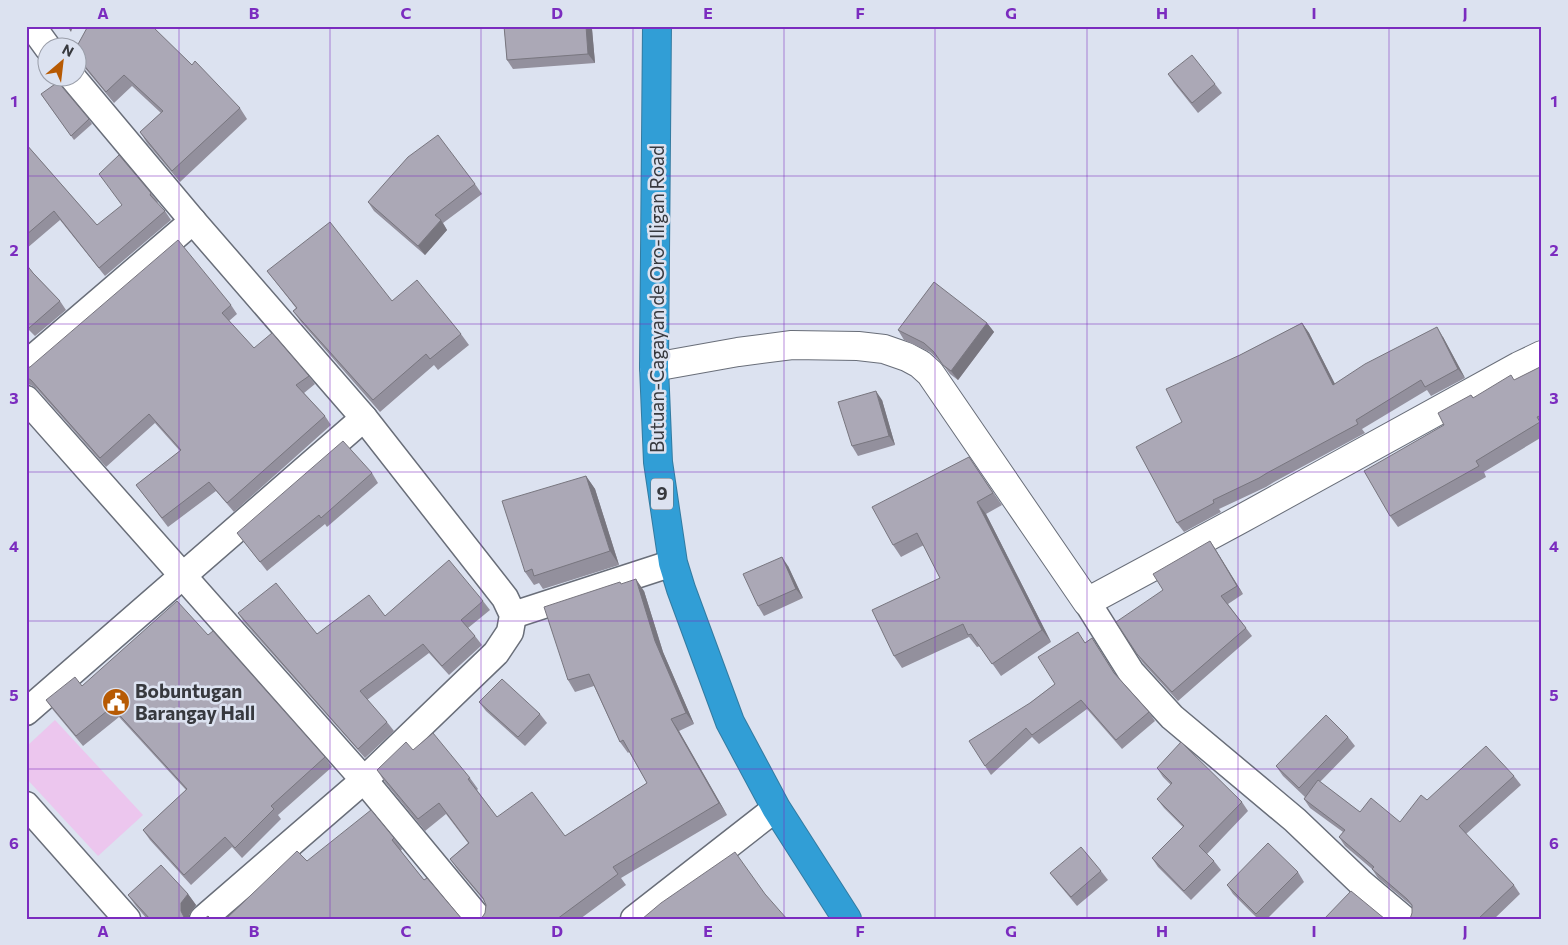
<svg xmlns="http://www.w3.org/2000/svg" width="1568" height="945" viewBox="0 0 1568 945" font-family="Commissioner,sans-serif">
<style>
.green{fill:#ecc6ee}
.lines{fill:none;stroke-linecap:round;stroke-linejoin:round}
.street-casing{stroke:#696e79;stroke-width:29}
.secondary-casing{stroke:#696e79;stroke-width:30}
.highway-casing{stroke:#337ba1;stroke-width:30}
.street{stroke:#fff;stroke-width:26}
.secondary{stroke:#fff;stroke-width:28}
.highway{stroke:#319ed6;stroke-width:28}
.wall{fill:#93909d}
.shaded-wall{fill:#78767f}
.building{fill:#aba8b6;stroke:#78767f}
.grid{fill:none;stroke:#7b2cbf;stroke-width:1;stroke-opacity:0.55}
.labels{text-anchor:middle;stroke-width:5;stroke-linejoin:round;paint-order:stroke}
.shield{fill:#dce2f0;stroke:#686c73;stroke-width:1}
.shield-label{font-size:18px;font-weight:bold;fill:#37393e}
.street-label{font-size:19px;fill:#37393e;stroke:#dce2f0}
.poi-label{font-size:19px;font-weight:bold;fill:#37393e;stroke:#dce2f0;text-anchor:start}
.neatline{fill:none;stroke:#7b2cbf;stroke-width:2}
.grid-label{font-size:16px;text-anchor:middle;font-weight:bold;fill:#7b2cbf}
</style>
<rect width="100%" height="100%" fill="#dce2f0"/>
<polygon class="green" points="55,720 143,815 98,856 26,778 26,747"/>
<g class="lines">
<g class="street-casing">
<g id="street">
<polyline points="32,26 48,48"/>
<polyline points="73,78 193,221 364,418 505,598 513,615 510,632 496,653 364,780 203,919"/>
<polyline points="26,364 193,221"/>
<polyline points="26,399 364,780 479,919"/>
<polyline points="1087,602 1131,672 1172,717 1295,820 1360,882 1404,919"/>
<polyline points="513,615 673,563"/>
<polyline points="26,712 364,418"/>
<polyline points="26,805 127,919"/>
<polyline points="634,919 776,808"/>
</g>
</g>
<g class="secondary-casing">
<polyline id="secondary" points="654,367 738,352 792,345 858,346 884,349 907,357 920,364 930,373 1087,602 1241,519 1519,366 1542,355"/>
</g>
<g class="highway-casing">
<polyline id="highway" points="657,26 654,367 658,462 673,563 681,589 730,722 776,808 847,919"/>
</g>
<use href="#street" class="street"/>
<use href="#secondary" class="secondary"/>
<use href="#highway" class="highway"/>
</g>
<g class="wall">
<polygon points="88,26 153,26 152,27 192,65 240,108 247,119 180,182 147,143 140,132 161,113 132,86 114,103 78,60 78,48"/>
<polygon points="504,26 590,26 592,29 595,63 513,69 507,60"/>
<polygon points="1168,74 1215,84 1222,93 1198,113 1174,83"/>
<polygon points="41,94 89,119 92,124 74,140"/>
<polygon points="26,144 97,225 151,193 158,202 157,203 165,211 171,220 105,276 60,220 26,249"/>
<polygon points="475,184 482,194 443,223 447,230 425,255 374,211 368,202"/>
<polygon points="26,264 33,273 60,301 66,310 35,336 26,327"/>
<polygon points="267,271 392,301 461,334 469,345 438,370 434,365 380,412 301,322 293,311 296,308"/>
<polygon points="231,305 237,314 229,321 254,348 309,376 315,384 304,393 325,416 331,425 234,512 216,491 168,527 136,485 180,451 155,423 106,467 37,389 31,385 26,384 26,368"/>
<polygon points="987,323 994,332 958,380 950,374 941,362 930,352 904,340 898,330"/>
<polygon points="1302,323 1309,333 1335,384 1443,337 1465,378 1431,396 1427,390 1362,429 1365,433 1274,482 1266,487 1219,509 1221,512 1184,532 1177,523 1240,355"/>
<polygon points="1542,366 1542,437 1484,472 1486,477 1398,527 1390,516 1444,425 1471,395 1474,398 1515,380"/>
<polygon points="882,400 895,445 858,456 852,446"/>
<polygon points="969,457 1002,505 986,514 1051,642 1001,676 980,646 977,647 969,637 902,668 894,656 940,578 924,545 901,557 893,545"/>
<polygon points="372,473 378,483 327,527 325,524 267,571 237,533"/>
<polygon points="586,476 595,489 619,565 543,589 539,583 534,585 525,572"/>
<polygon points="1210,541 1243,594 1228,604 1252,636 1178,701 1143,663 1137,654 1163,590"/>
<polygon points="788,566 803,598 764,616 758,606"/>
<polygon points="622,584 644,591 663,652 694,724 679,731 727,815 621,878 626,885 580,919 481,919 485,913 486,905 485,902 458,870 450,859 468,843 446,814 425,831 384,781 377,770 413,750 470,778 478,789 477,790 497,817 565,836 647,783 629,752 628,753 620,742 594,686 575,692 568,680"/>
<polygon points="483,601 490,610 468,628 475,636 482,645 449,675 429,653 367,700 387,722 394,731 365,758 244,622 238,613 317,634 385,616"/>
<polygon points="208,635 325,757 332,767 278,815 281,819 242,858 232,847 191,885 150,840 143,830 186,790 120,718 119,717 83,746 53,710 46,700"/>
<polygon points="1092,638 1116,675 1149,712 1155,721 1122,749 1087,709 1039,744 1032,737 991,775 985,766 1030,703 1055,684 1086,642"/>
<polygon points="479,702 540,714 547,723 525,746 486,711"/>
<polygon points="1348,737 1355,746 1320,782 1360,812 1400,822 1427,800 1514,776 1521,785 1466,834 1514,885 1520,894 1494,919 1410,919 1412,913 1412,906 1378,878 1372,869 1345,846 1339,837 1343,832 1310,808 1304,799 1305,797 1283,776 1276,766"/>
<polygon points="1157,768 1242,802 1248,811 1207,854 1214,861 1221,870 1191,900 1158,867 1152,858 1183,827 1164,808 1157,799 1171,785 1163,777"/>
<polygon points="394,838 402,849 401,851 424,880 460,918 307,861"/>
<polygon points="1101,871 1108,880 1077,906 1057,882 1050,873"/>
<polygon points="1298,872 1304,882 1267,919 1258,919 1233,894 1227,885"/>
<polygon points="188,894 196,905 189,915 189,919 147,919 136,906 128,895"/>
</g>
<g class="shaded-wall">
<polygon points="67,26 73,26 71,32"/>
<polygon points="586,26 590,26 592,29 595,63 588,54"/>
<polygon points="441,220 447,230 425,255 418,246"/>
<polygon points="987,323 994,332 958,380 951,371"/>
<polygon points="1302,323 1309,333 1340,394 1333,385"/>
<polygon points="1437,327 1443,337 1465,378 1458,369"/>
<polygon points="876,391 882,400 895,445 889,436"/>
<polygon points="586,476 595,489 619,565 610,551"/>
<polygon points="977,502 986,514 1051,642 1042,630"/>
<polygon points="1210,541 1216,550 1243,594 1237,586"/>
<polygon points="782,557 788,566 803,598 796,589"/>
<polygon points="636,579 644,591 663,652 694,724 686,713 655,641"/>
<polygon points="671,719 679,731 727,815 719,803"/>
<polygon points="188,894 196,905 189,915 189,919 185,919 181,911 181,903"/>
</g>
<g class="building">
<polygon points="88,26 152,26 192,65 195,61 240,108 172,171 140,132 163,111 124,75 106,92 78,58 78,48 76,48"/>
<polygon points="504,26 586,26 588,54 507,60"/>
<polygon points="1192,55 1215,84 1192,103 1168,74"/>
<polygon points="58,82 89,119 71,136 41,94"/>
<polygon points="438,135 475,184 435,215 441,220 418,246 368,202 408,157"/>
<polygon points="26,144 97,225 122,205 99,174 119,155 151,193 150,195 165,211 99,268 54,211 26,235"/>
<polygon points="330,222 392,301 417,280 461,334 430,359 426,354 373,400 293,311 297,308 267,271"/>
<polygon points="178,240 231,305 222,313 254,348 272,333 309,376 296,385 325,416 227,503 209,482 162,518 136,485 181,450 149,414 100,458 31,380 26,377 26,368 30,367"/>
<polygon points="26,264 33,273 60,301 29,328 26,325"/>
<polygon points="934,282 987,323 951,371 943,365 934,352 924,343 898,330"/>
<polygon points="1302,323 1333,385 1365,364 1437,327 1458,369 1425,387 1421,380 1356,420 1358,424 1267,473 1259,478 1213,500 1214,503 1177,523 1136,447 1182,422 1166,389 1240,355"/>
<polygon points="1542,366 1542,415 1537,417 1540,422 1476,461 1479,466 1390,516 1364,471 1444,425 1438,413 1471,395 1473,398 1511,375 1514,380"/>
<polygon points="876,391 889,436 852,446 838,402"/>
<polygon points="343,441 372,473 321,518 319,515 260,562 237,533"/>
<polygon points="969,457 993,493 977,502 1042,630 992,664 971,634 968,635 963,624 894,656 872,610 940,578 917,533 893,545 872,507"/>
<polygon points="586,476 610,551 534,576 532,569 525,572 502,501"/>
<polygon points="1210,541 1237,586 1221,596 1246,628 1172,692 1137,654 1116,622 1163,590 1153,574"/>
<polygon points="782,557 796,589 758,606 743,574"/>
<polygon points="449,560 483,601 461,620 475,636 442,666 423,644 360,691 387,722 358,749 238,613 276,583 317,634 369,595 385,616"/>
<polygon points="636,579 655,641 686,713 671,719 719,803 613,867 618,874 557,919 481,919 485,913 486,905 483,898 450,859 469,843 439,803 418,819 377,770 406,742 413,750 433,733 470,778 468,779 497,817 532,792 565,836 647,783 623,740 620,742 589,674 568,680 544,607 620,582 621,584"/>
<polygon points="177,601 208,635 213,631 325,757 271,806 274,809 235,848 225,837 184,875 143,830 187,789 113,708 112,707 76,736 46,700 75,677 82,686"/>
<polygon points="1078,632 1085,643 1092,638 1114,673 1149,712 1116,740 1081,700 1032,735 1026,728 985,766 969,741 1030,703 1055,684 1038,657"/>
<polygon points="502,679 540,714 518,737 479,702"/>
<polygon points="1326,715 1348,737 1299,788 1276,766"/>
<polygon points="1181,742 1242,802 1199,846 1214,861 1184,891 1152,858 1184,826 1157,799 1172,783 1157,768"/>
<polygon points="1486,746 1514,776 1459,826 1514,885 1478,919 1410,919 1412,913 1412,905 1407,899 1372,869 1374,867 1339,837 1345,830 1304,799 1318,780 1360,812 1371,798 1400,822 1421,795 1427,800"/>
<polygon points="371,810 394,838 392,840 424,880 427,878 462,919 226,919 297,851 307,861"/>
<polygon points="1268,843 1298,872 1256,914 1227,885"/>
<polygon points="1081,847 1101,871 1071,897 1050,873"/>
<polygon points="735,852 765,894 787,919 642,919 661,903"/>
<polygon points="161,865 188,894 181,903 181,911 185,919 150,919 128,895"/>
<polygon points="1351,891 1385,919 1324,919"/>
<polygon points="208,916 211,919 204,919"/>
</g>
<path class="grid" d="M179,26V919M330,26V919M481,26V919M633,26V919M784,26V919M935,26V919M1087,26V919M1238,26V919M1389,26V919M26,176H1542M26,324H1542M26,472H1542M26,621H1542M26,769H1542"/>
<defs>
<g id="civic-disc" transform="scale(1.4375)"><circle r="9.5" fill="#b75a03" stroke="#dce2f0"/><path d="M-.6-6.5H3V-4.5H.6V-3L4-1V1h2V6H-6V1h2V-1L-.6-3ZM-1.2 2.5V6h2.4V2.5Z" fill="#fff"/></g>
</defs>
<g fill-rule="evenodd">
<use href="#civic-disc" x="116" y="702"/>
</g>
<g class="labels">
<rect class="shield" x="651" y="478.5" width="22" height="31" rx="4"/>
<g class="shield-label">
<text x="662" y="500">9</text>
</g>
<g class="street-label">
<text transform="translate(657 299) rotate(-90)" y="7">Butuan-Cagayan de Oro-Iligan Road</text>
</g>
<g class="poi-label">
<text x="135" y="698">Bobuntugan<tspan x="135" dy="22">Barangay Hall</tspan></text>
</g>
</g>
<rect width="1568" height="945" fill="none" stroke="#dce2f0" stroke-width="55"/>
<g transform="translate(62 62) rotate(28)"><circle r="24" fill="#dce2f0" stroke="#9a9ea9"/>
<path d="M0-4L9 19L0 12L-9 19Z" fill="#b75a03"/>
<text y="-8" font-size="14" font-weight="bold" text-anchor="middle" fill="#37393e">N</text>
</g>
<rect x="28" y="28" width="1512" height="890" class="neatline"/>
<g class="grid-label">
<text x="103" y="19">A</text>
<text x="254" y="19">B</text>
<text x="406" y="19">C</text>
<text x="557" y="19">D</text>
<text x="708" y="19">E</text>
<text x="860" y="19">F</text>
<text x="1011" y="19">G</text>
<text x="1162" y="19">H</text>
<text x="1314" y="19">I</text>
<text x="1465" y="19">J</text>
<text x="14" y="107">1</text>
<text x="1554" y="107">1</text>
<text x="14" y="256">2</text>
<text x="1554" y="256">2</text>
<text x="14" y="404">3</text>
<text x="1554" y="404">3</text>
<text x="14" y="552">4</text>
<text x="1554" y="552">4</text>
<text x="14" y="701">5</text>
<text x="1554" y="701">5</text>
<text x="14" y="849">6</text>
<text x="1554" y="849">6</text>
<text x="103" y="937">A</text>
<text x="254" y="937">B</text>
<text x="406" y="937">C</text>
<text x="557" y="937">D</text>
<text x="708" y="937">E</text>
<text x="860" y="937">F</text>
<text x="1011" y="937">G</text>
<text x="1162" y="937">H</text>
<text x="1314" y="937">I</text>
<text x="1465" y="937">J</text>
</g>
</svg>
